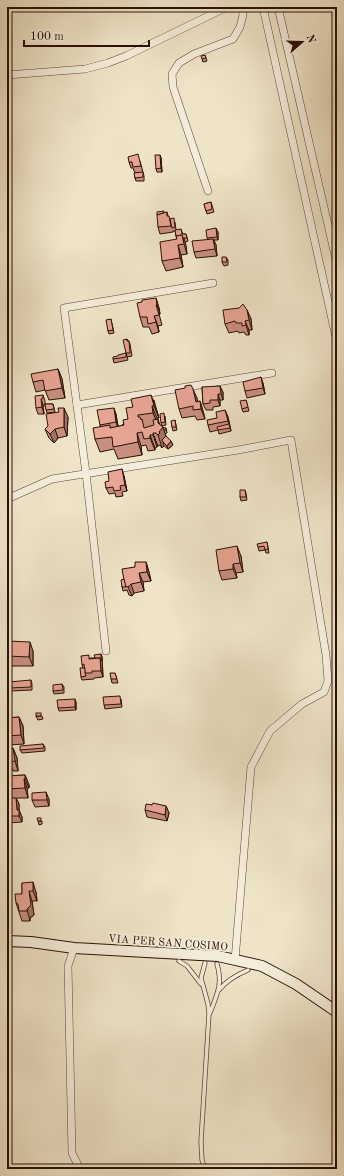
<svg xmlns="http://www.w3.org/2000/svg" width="344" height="1176" viewBox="0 0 344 1176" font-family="'Old Standard TT',serif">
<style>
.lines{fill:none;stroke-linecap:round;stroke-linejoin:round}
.lane-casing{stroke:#5b4436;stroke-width:5}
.street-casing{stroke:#5b4436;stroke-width:8}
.secondary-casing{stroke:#2a0f05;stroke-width:12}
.path{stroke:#2a0f05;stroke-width:1.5;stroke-dasharray:1 2;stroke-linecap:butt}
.lane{stroke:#f5eddb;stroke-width:3.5}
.street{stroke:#f5eddb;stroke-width:7}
.secondary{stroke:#f5eddb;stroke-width:10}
.wall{fill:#c88e7f;stroke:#2a0f05}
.shaded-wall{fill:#a27468;stroke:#2a0f05}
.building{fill:#e8a594;stroke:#2a0f05}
.labels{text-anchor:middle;stroke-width:3.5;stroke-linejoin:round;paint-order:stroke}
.street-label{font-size:11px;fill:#2a0f05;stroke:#f5eddb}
</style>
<rect width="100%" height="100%" fill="#efe4c8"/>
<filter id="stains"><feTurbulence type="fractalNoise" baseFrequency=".005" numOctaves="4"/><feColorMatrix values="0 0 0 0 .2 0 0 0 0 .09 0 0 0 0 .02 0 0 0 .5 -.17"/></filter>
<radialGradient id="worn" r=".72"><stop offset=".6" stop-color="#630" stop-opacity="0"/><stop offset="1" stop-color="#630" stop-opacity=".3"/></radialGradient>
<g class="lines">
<g class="lane-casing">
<g id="lane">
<polyline points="179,961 187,966 201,984"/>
<path d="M219,990C227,980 236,975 248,970"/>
<path d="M210,1013C217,994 223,985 217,964"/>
<polyline points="205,1169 202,1160 201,1141 209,1014 208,1004 201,978 205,963"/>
</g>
</g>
<g class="street-casing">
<g id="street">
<polyline points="263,7 337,342"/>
<polyline points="278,7 337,264"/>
<polyline points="7,75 85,69 108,63 126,56 227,7"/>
<polyline points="208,191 173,87 172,74 179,63 194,54 233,39 240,27 243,15 242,7"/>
<polyline points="77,405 272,373"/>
<polyline points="7,499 52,479 238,450 291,440 326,655 328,681 324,692 302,704 270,731 251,767 235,960"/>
<polyline points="106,651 86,473 64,308 213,283"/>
<polyline points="74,948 68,966 72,1153 80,1169"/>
</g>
</g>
<g class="secondary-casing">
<polyline id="secondary" points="7,941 31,942 74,948 218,956 262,966 296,984 337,1012"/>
</g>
<polyline class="path" points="332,691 337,690"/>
<use href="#lane" class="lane"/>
<use href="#street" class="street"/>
<use href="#secondary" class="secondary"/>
</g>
<g class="wall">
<polygon points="205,55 207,61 203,62 202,59"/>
<polygon points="160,155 161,158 162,172 157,172 156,169"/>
<polygon points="140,161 144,176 144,181 136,181 135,178 135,173 133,168 131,168 129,162"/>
<polygon points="211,202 214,212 207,214 204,204"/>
<polygon points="167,212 168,216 170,219 175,222 176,230 182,233 182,234 186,234 188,241 185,242 187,254 181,255 183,267 166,271 162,261 177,239 176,236 175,231 173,231 173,232 160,234 158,227 164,213"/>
<polygon points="218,232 218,240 214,240 216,245 217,256 196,258 194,252 208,239 207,238"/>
<polygon points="226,257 228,260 228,265 224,266 222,262"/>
<polygon points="156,298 159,308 160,314 159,314 162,325 158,326 159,332 152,334 149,327 143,327 140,317"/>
<polygon points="247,310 251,319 252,330 249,330 249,335 246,335 244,332 239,333 238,331 229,333 225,324"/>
<polygon points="111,319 114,333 109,334 108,331"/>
<polygon points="127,339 128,341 129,341 130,344 132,356 127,357 126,353"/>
<polygon points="126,353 128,360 114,363 113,359"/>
<polygon points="58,369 62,379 65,398 49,400 45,390 36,392 33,382"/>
<polygon points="263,383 265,394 247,398 245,391"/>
<polygon points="202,387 223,392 223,400 220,400 220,406 213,407 213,410 206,410 203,404"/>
<polygon points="43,395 45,401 45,404 53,404 55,412 47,413 45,405 43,405 44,414 38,414 36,408"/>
<polygon points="197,398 197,402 200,401 203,411 205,419 197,420 195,416 182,418 179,409"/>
<polygon points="153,400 154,400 156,408 159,418 157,418 157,419 158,419 159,424 163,428 166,428 167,433 165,434 166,436 173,445 168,449 164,446 162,448 160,445 158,446 157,447 155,448 155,450 148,451 146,445 141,446 142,455 118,459 114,449 100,452 95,439 100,427 100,425 116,414 118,426 121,426 128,419 133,407"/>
<polygon points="246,400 249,411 243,412 242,409"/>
<polygon points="225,410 228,417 231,431 219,434 218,430 210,432 208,425 217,418"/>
<polygon points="165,416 166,425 162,426 161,423"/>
<polygon points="68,417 67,436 58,438 54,443 49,438 45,429"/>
<polygon points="175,420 177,430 173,431 172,427"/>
<polygon points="124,476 127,491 122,492 123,496 116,497 115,493 109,494 106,488 109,481"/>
<polygon points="245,490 246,493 247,500 241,501 240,497"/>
<polygon points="267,542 269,553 266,553 265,550 259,551 258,547"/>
<polygon points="241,556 243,572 236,573 237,578 222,580 219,571"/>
<polygon points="146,562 149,572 151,581 143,582 144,591 134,593 132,596 129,595 127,590 123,591 122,587 124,579 135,567"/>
<polygon points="7,641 33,651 33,666 7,666"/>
<polygon points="101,654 102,657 103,677 94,678 94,679 82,680 81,677 83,668 82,665 90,658 95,658"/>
<polygon points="115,673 116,676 118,683 112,683 111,679"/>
<polygon points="31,680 32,684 32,690 10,691 9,688"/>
<polygon points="62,684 64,687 64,693 54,694 53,691"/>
<polygon points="121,699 122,707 105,709 104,705"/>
<polygon points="76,702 76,710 59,711 58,708"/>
<polygon points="36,716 42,716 43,719 38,720"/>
<polygon points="19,717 23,726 24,744 9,745 9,747 11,747 11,749 13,748 17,758 18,771 13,771 13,769 7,771 7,718"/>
<polygon points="43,744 45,747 45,751 22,753 20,750"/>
<polygon points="25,775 29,785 29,788 27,788 28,798 16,798 19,804 19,810 22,817 22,822 7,823 7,776"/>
<polygon points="49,799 49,806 35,807 32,800"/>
<polygon points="152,805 166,806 169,813 167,821 147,817 145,810"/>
<polygon points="38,821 42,821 42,824 39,825"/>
<polygon points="22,883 36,892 37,901 32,901 34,915 30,918 30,921 22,921 16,903 22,894"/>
</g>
<g class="shaded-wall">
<polygon points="160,155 161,158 162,172 161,168"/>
<polygon points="216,228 218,232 218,240 217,237"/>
<polygon points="181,229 186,245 187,254 184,244"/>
<polygon points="213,239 216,245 217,256 215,249"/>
<polygon points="178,245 181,255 183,267 180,258"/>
<polygon points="156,298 159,308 160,314 157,305"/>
<polygon points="247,310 251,319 252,330 249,320"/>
<polygon points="154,316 158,326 159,332 156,322"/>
<polygon points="245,321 249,330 249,335 246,325"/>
<polygon points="58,369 62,379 65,398 62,388"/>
<polygon points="261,377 263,383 265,394 263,388"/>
<polygon points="220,386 223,392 223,400 221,394"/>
<polygon points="193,389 197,398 199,410 196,402"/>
<polygon points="218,394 220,400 220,406 218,400"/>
<polygon points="151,395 156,408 159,418 154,406"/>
<polygon points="41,399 43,405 44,414 42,407"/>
<polygon points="200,401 203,411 205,419 201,409"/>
<polygon points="152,406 157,418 158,425 153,413"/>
<polygon points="64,408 68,417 67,436 64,427"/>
<polygon points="114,408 116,414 118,428 116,422"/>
<polygon points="225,410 228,417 231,431 228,421"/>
<polygon points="158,419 161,429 163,427 167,440 163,442 164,446 162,448 158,435 159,432"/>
<polygon points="55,429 58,438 54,443 50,434"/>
<polygon points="137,433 141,446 142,455 138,442"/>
<polygon points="153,433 158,446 157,447 153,435"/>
<polygon points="150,435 155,448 155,450 150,438"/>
<polygon points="171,441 173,445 168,449 167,446"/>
<polygon points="122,469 124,476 127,491 125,485"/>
<polygon points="237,546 241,556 243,572 240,563"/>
<polygon points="146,562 149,572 151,581 147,572"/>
<polygon points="233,564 236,573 237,578 233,569"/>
<polygon points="139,573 143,582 144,591 141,582"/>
<polygon points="131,584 134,593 132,596 128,587"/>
<polygon points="30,642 33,651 33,666 29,657"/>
<polygon points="101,654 102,657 103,677 101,671 100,658"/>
<polygon points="75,699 76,702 76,710 75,707"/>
<polygon points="19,717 23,726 24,744 21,735"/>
<polygon points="11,747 14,756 13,748 17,758 18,771 15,761"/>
<polygon points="25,775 29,785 29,788 25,779"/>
<polygon points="24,779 27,788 28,798 25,788"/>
<polygon points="46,792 49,799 49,806 47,800"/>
<polygon points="16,798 19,804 19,817 17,810"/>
<polygon points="166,806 169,813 167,821 165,815"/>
<polygon points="19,810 22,817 22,822 19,816"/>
<polygon points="33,882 36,892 37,901 33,891"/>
<polygon points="29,891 32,901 34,915 30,918 30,921 27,909"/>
</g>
<g class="building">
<polygon points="205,55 206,58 202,59 201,56"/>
<polygon points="138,154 141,166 133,167 132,162 129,162 128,157"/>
<polygon points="155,155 160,155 161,168 156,169"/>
<polygon points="143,172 143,177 135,178 134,173"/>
<polygon points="211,202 212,209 206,211 204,204"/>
<polygon points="164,211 163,213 157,215 157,212"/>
<polygon points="167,212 167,216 169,216 171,226 158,227 157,215"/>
<polygon points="174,218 175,227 172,228 170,219"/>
<polygon points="216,228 217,237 207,238 206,230"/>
<polygon points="181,229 182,234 186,234 187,238 183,238 182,235 176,236 175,230"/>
<polygon points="182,235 184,244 178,245 180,258 162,261 160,242 177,239 176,236"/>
<polygon points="213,239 215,249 194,252 192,241"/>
<polygon points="222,257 226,257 227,262 222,262"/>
<polygon points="156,298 157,305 156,305 159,315 154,316 156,322 148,324 147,317 140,317 137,303 142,302 142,300"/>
<polygon points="243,304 247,310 249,320 245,321 246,325 242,326 242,323 236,323 235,321 225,324 223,310 239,308"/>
<polygon points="111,319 113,330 108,331 106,320"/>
<polygon points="127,339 127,341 129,341 130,353 126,353 123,340"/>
<polygon points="126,353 126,357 113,359 113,357 118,356 118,355"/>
<polygon points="58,369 62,388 45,391 43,380 33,382 31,374"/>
<polygon points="261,377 263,388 245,391 243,382"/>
<polygon points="191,385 193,389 196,402 200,401 201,409 193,410 193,406 179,409 175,390 185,388 185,386"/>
<polygon points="220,386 221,394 218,394 218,400 210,400 210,403 203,404 202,387"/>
<polygon points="43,395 43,398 41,399 42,407 36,408 35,396"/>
<polygon points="151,395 154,406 152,406 153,413 138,415 138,417 140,417 141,420 142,419 144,428 154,425 153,420 158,419 158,423 163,427 159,432 160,433 158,435 156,433 153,433 153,435 150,435 150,438 144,439 142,432 137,433 138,442 113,447 112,437 95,439 93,428 110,425 110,428 124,425 123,420 128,419 126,408 133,407 131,399"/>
<polygon points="246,400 248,407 242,409 240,401"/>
<polygon points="45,404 53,404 54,409 46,410"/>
<polygon points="58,408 64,408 64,427 55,429 50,434 45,429 48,426 46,414 59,412"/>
<polygon points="114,408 116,422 100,425 97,410"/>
<polygon points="225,410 228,421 208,425 207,420 217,418 216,412"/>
<polygon points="164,413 165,422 161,423 160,414"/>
<polygon points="175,420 176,427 172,427 171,421"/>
<polygon points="229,424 230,428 218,430 217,427"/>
<polygon points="163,428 166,428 166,430 164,430"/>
<polygon points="166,436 171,441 167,446 163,442 162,440"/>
<polygon points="122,469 125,485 120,486 121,490 114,491 113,487 106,488 105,482 109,481 108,472"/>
<polygon points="240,490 245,490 246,497 240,497"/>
<polygon points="267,542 268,549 265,550 264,546 258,547 257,544"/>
<polygon points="237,546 240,563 233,564 233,569 219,571 216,550"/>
<polygon points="135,562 146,562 147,572 139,573 141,582 131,584 128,587 125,586 122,569 135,567"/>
<polygon points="124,579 126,587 122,587 121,580"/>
<polygon points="7,641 30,642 29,657 7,656"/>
<polygon points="101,654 101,661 100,658 95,658 94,655"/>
<polygon points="89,655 89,659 100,658 101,671 92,671 92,673 85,673 84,664 82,665 81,656"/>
<polygon points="80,668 85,668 85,673 86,676 81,677"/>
<polygon points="110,673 115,673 117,679 111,679"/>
<polygon points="31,680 31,687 9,688 9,682"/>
<polygon points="62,684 63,690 53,691 53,685"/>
<polygon points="120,696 121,704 104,705 103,697"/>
<polygon points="75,699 75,707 58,708 57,700"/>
<rect x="36" y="713" width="5" height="3"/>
<polygon points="19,717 21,735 7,736 7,718"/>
<polygon points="7,742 8,742 8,746 7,747"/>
<polygon points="43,744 44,748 20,750 20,746"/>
<polygon points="7,747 11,747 11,749 13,748 15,761 10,762 10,760 7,760"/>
<polygon points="25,775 25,779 24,779 25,788 7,789 7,776"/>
<polygon points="46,792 47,800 32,800 32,793"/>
<polygon points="7,798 16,798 17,810 19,810 19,816 7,816"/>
<polygon points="153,803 166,806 165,815 145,810 146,804 152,805"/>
<polygon points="37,818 41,818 41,821 38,821"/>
<polygon points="33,882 33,891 29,891 31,905 27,909 27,911 19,911 18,904 16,903 15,894 22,894 22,883"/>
</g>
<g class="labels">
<g class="street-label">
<text transform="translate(168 942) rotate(4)" y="4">VIA PER SAN COSIMO</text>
</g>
</g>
<rect width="344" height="1176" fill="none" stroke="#efe4c8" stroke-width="24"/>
<rect x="8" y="8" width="328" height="1160" fill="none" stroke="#2a0f05" stroke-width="2"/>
<rect x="12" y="12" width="320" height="1152" fill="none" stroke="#2a0f05"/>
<g transform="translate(302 42) rotate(70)" stroke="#f5eddb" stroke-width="3" paint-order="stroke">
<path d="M0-3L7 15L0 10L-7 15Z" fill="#2a0f05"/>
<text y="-6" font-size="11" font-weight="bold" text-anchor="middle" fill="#2a0f05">N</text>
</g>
<path d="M24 40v6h125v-6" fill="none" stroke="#2a0f05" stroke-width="2"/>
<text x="30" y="40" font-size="12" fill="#2a0f05" stroke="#f5eddb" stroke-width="3" paint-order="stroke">100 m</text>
<rect width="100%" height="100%" filter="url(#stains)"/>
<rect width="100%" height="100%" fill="url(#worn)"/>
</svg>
